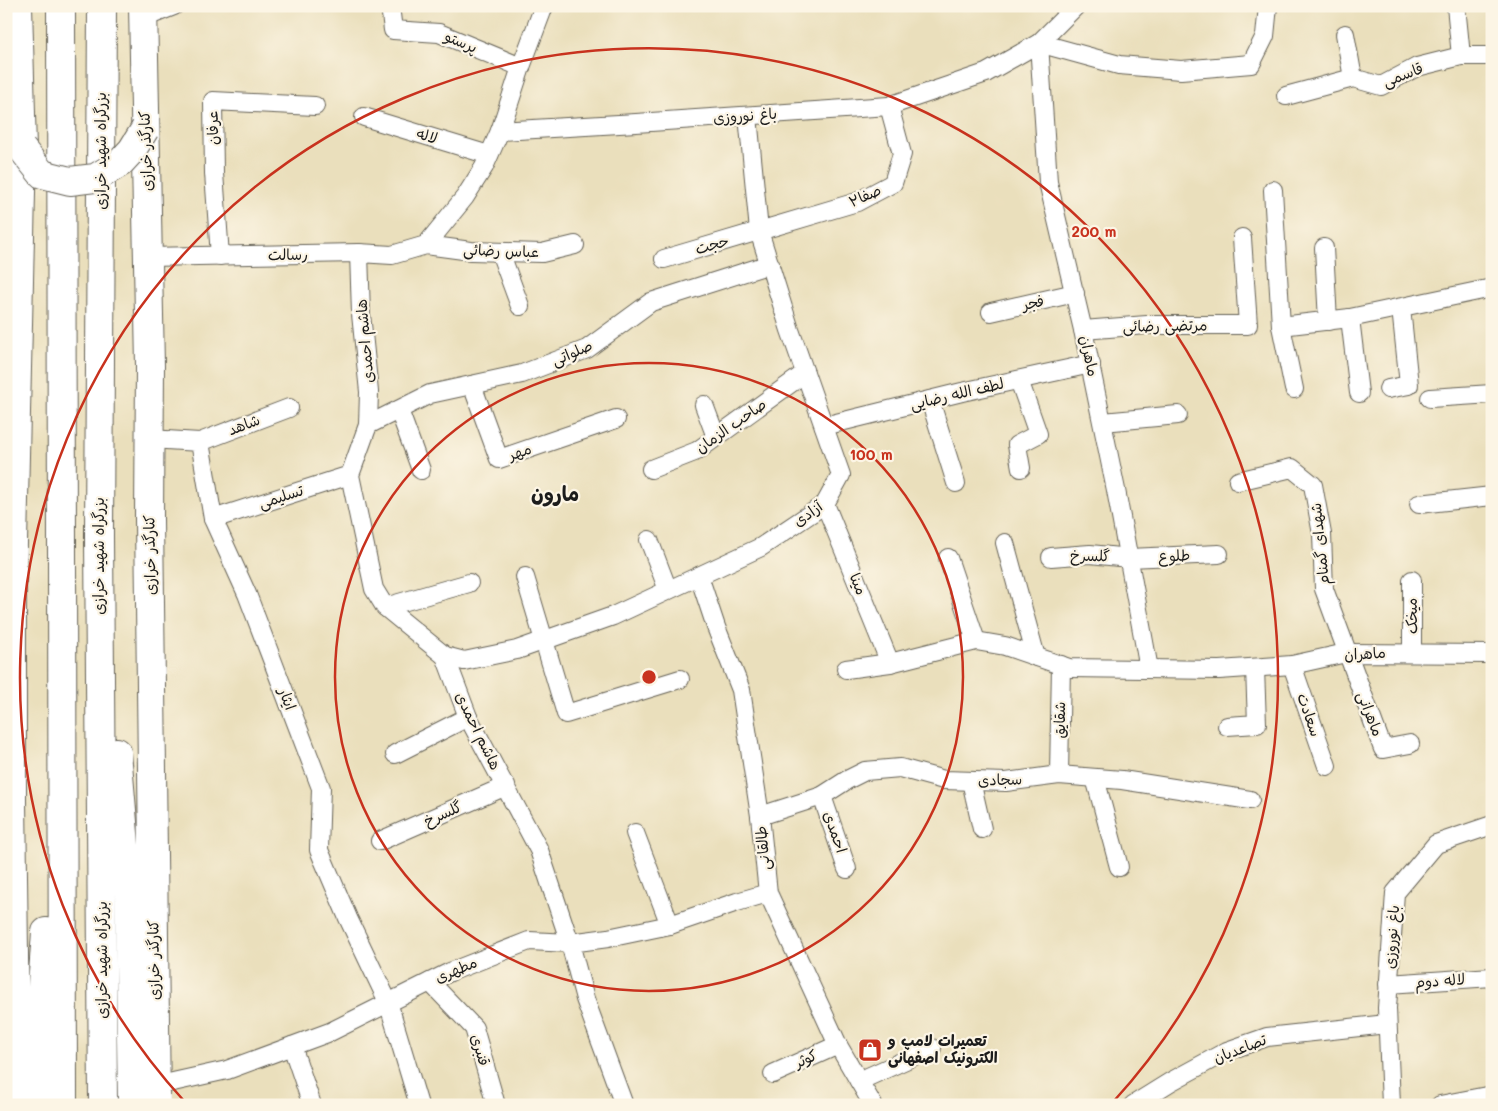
<svg xmlns="http://www.w3.org/2000/svg" width="1498" height="1111" viewBox="0 0 1498 1111" font-family="Mali,'Playpen Sans Arabic',sans-serif">
<style>
.lines{fill:none;stroke-linecap:round;stroke-linejoin:round}
.street-casing{stroke:#646054;stroke-width:20}
.primary-casing{stroke:#646054;stroke-width:30}
.highway-casing{stroke:#646054;stroke-width:30}
.street{stroke:#fff;stroke-width:18}
.primary{stroke:#fff;stroke-width:28}
.highway{stroke:#fff;stroke-width:28}
.primary-bridge-casing{stroke:#646054;stroke-width:30;stroke-linecap:butt}
.primary-bridge{stroke:#fff;stroke-width:28}
.ring{fill:none;stroke:#c8321e;stroke-width:2.5}
.labels{text-anchor:middle;stroke-width:4.5;stroke-linejoin:round;paint-order:stroke}
.street-label{font-size:15px;fill:#1c1c1c;stroke:#fcf5e5}
.poi-label{font-size:15px;font-weight:bold;fill:#1c1c1c;stroke:#fcf5e5;text-anchor:start}
.district-label{font-size:20px;font-weight:bold;fill:#1c1c1c;stroke:#fcf5e5}
.centre{fill:#c8321e;stroke:#fcf5e5;stroke-width:2.5}
.ring-label{font-size:15px;text-anchor:middle;font-weight:bold;fill:#c8321e;stroke:#fcf5e5;stroke-width:4.5;stroke-linejoin:round;paint-order:stroke}
</style>
<rect width="100%" height="100%" fill="#fcf5e5"/>
<filter id="ink" filterUnits="userSpaceOnUse"><feTurbulence type="fractalNoise" baseFrequency=".02" numOctaves="2"/><feDisplacementMap in="SourceGraphic" scale="10" xChannelSelector="R" yChannelSelector="G"/><feConvolveMatrix kernelMatrix="1 2 1 2 8 2 1 2 1" color-interpolation-filters="sRGB"/></filter>
<filter id="wash" filterUnits="userSpaceOnUse"><feTurbulence type="fractalNoise" baseFrequency=".0096" numOctaves="4" result="noise"/><feDisplacementMap in="SourceGraphic" scale="20" xChannelSelector="R" yChannelSelector="G"/><feGaussianBlur stdDeviation="1.12" result="paint"/><feColorMatrix in="noise" values="0 0 0 0 0 0 0 0 0 0 0 0 0 0 0 0 0 1.4 0 .05"/><feComposite in="paint" operator="in"/></filter>
<g filter="url(#wash)">
<rect width="100%" height="100%" fill="#eadfbc"/>
</g>
<g filter="url(#ink)">
<g class="lines">
<g class="street-casing">
<g id="street">
<polyline points="390,6 393,30 439,33 521,67"/>
<polyline points="1456,6 1461,56"/>
<polyline points="144,18 174,6"/>
<polyline points="1345,34 1353,78"/>
<polyline points="1286,96 1353,78 1381,86 1417,67 1461,56 1492,56"/>
<polyline points="364,117 489,155"/>
<polyline points="500,131 636,123 889,106 986,73 1039,43 1076,6"/>
<polyline points="1273,190 1281,326 1294,389"/>
<polyline points="426,245 465,197 484,167 500,131 521,67 544,6"/>
<polyline points="1324,248 1328,321"/>
<polyline points="500,252 520,306"/>
<polyline points="359,253 361,314 369,392 368,425 350,475 374,589 385,607 445,656 468,717 539,850 570,943 585,999 624,1105"/>
<polyline points="220,256 214,173 213,101 315,106"/>
<polyline points="148,257 359,253 392,255 426,245 471,251 542,253 575,245"/>
<polyline points="664,259 857,202 893,183 902,154 889,106"/>
<polyline points="991,312 1075,293"/>
<polyline points="1350,318 1359,393"/>
<polyline points="1281,326 1350,318 1492,288"/>
<polyline points="1083,330 1147,325 1248,325 1242,238"/>
<polyline points="1019,380 1038,434 1017,445 1021,468"/>
<polyline points="472,385 499,459 616,419"/>
<polyline points="1388,389 1409,385 1401,308"/>
<polyline points="1430,398 1492,394"/>
<polyline points="930,400 956,483"/>
<polyline points="704,405 716,437"/>
<polyline points="399,410 421,470"/>
<polyline points="1103,422 1178,415"/>
<polyline points="368,425 430,394 522,374 587,349 651,302 770,264"/>
<polyline points="824,426 962,392 1091,364"/>
<polyline points="149,439 200,442 213,519 247,594 321,788 319,850 348,918 388,1002 419,1105"/>
<polyline points="200,442 289,408"/>
<polyline points="651,469 697,451 805,373"/>
<polyline points="1238,481 1292,468 1313,485 1322,534 1324,589 1383,749 1410,744"/>
<polyline points="825,504 890,663"/>
<polyline points="1419,504 1492,496"/>
<polyline points="213,519 350,475"/>
<polyline points="649,540 668,590"/>
<polyline points="1005,543 1036,657"/>
<polyline points="1051,557 1090,554 1129,558 1219,554"/>
<polyline points="948,558 976,641"/>
<polyline points="699,576 716,627 741,690 760,816 768,893 838,1045 873,1105"/>
<polyline points="525,577 566,714 680,679"/>
<polyline points="1412,580 1412,652"/>
<polyline points="385,607 469,583"/>
<polyline points="445,656 464,661 517,650 613,616 761,547 825,504 841,475 790,330 759,231 748,116"/>
<polyline points="1292,665 1327,766"/>
<polyline points="846,669 890,663 976,641 1005,646 1069,668 1219,670 1292,665 1346,653 1492,654"/>
<polyline points="1149,669 1116,490 1083,330 1048,182 1039,43 1119,65 1181,70 1251,64 1265,36 1268,6"/>
<polyline points="1227,726 1257,724 1255,668"/>
<polyline points="395,754 468,717"/>
<polyline points="1059,775 1061,665"/>
<polyline points="1095,778 1119,867"/>
<polyline points="971,781 982,829"/>
<polyline points="822,796 847,869"/>
<polyline points="760,816 822,796 847,780 865,771 900,768 944,780 1006,782 1059,775 1122,780 1250,800"/>
<polyline points="635,833 670,925"/>
<polyline points="380,841 506,786"/>
<polyline points="430,982 474,1028 496,1105"/>
<polyline points="1388,984 1492,977"/>
<polyline points="292,1046 312,1105"/>
<polyline points="773,1074 838,1045"/>
<polyline points="859,1081 932,1048"/>
<polyline points="155,1086 227,1070 330,1032 450,972 529,941 570,943 608,938 670,925 737,902 768,893"/>
<polyline points="1133,1105 1170,1082 1227,1051 1267,1037 1387,1024"/>
<polyline points="1391,1105 1387,1008 1395,893 1436,844 1492,825"/>
<polyline points="1440,1105 1492,1095"/>
</g>
</g>
<g class="primary-casing">
<g id="primary">
<polyline points="143,6 150,366 149,519 156,1105"/>
<polyline points="16,1105 12,800 12,587 22,149 18,6"/>
</g>
</g>
<g class="highway-casing">
<g id="highway">
<polyline points="61,6 63,1105"/>
<polyline points="102,6 99,536 103,1105"/>
<polyline points="117,752 129,892 132,1105"/>
<polyline points="37,1105 41,1001 46,932"/>
</g>
</g>
<use href="#street" class="street"/>
<use href="#primary" class="primary"/>
<use href="#highway" class="highway"/>
<g class="primary-bridge-casing">
<polyline id="primary-bridge" points="22,149 42,174 70,181 95,178 120,163 132,150 145,129"/>
</g>
<use href="#primary-bridge" class="primary-bridge"/>
</g>
</g>
<g class="ring">
<circle cx="649" cy="677" r="314"/>
<path d="M185 1102A629 629 0 1 1 1113 1102"/>
</g>
<defs>
<g id="shop-square" transform="scale(1.25)"><rect x="-9" y="-9" width="18" height="18" rx="4" fill="#c8321e" stroke="#fcf5e5"/><path d="M-5-2.5h2.3a2.7 3.5 0 0 1 5.4 0H5L5.5 6h-11ZM-1.5-2.5h3a1.5 2.3 0 0 0-3 0Z" fill="#fff"/></g>
</defs>
<g fill-rule="evenodd">
<use href="#shop-square" x="870" y="1050"/>
</g>
<g class="labels">
<g class="street-label">
<text transform="translate(461 42) rotate(23)" y="5">پرستو</text>
<text transform="translate(1403 75) rotate(-21)" y="5">قاسمی</text>
<text transform="translate(745 116) rotate(-4)" y="5">باغ نوروزی</text>
<text transform="translate(213 128) rotate(-91)" y="5">عرفان</text>
<text transform="translate(427 136) rotate(17)" y="5">لاله</text>
<text transform="translate(101 151) rotate(-90)" y="5">بزرگراه شهید خرازی</text>
<text transform="translate(146 151) rotate(-92)" y="5">کنارگذر خرازی</text>
<text transform="translate(865 196) rotate(-24)" y="5">صفا۲</text>
<text transform="translate(712 245) rotate(-16)" y="5">حجت</text>
<text transform="translate(501 251) rotate(2)" y="5">عباس رضائی</text>
<text transform="translate(288 255) rotate(-1)" y="5">رسالت</text>
<text transform="translate(1033 303) rotate(-12)" y="5">فجر</text>
<text transform="translate(1165 326) rotate(-1)" y="5">مرتضی رضائی</text>
<text transform="translate(365 341) rotate(-95)" y="5">هاشم احمدی</text>
<text transform="translate(572 353) rotate(-24)" y="5">صلواتی</text>
<text transform="translate(1089 356) rotate(78)" y="5">ماهران</text>
<text transform="translate(957 394) rotate(-13)" y="5">لطف الله رضایی</text>
<text transform="translate(244 425) rotate(-21)" y="5">شاهد</text>
<text transform="translate(731 426) rotate(-35)" y="5">صاحب الزمان</text>
<text transform="translate(520 452) rotate(-19)" y="5">مهر</text>
<text transform="translate(281 497) rotate(-18)" y="5">تسلیمی</text>
<text transform="translate(808 514) rotate(-36)" y="5">آزادی</text>
<text transform="translate(1320 544) rotate(-96)" y="5">شهدای گمنام</text>
<text transform="translate(150 555) rotate(-91)" y="5">کنارگذر خرازی</text>
<text transform="translate(99 556) rotate(-90)" y="5">بزرگراه شهید خرازی</text>
<text transform="translate(1090 556) rotate(1)" y="5">گلسرخ</text>
<text transform="translate(1174 556) rotate(-3)" y="5">طلوع</text>
<text transform="translate(858 584) rotate(68)" y="5">مینا</text>
<text transform="translate(1412 616) rotate(-91)" y="5">میخک</text>
<text transform="translate(1365 654) rotate(-3)" y="5">ماهران</text>
<text transform="translate(287 699) rotate(69)" y="5">ایثار</text>
<text transform="translate(1370 714) rotate(69)" y="5">ماهرانی</text>
<text transform="translate(1309 715) rotate(71)" y="5">سعادت</text>
<text transform="translate(1060 720) rotate(-89)" y="5">شقایق</text>
<text transform="translate(478 731) rotate(64)" y="5">هاشم احمدی</text>
<text transform="translate(1000 780) rotate(-2)" y="5">سجادی</text>
<text transform="translate(443 814) rotate(-24)" y="5">گلسرخ</text>
<text transform="translate(835 832) rotate(71)" y="5">احمدی</text>
<text transform="translate(763 848) rotate(-95)" y="5">طالقانی</text>
<text transform="translate(1392 937) rotate(-86)" y="5">باغ نوروزی</text>
<text transform="translate(102 960) rotate(-90)" y="5">بزرگراه شهید خرازی</text>
<text transform="translate(154 960) rotate(-91)" y="5">کنارگذر خرازی</text>
<text transform="translate(456 970) rotate(-23)" y="5">مطهری</text>
<text transform="translate(1440 981) rotate(-4)" y="5">لاله دوم</text>
<text transform="translate(1240 1049) rotate(-21)" y="5">تصاعدیان</text>
<text transform="translate(480 1050) rotate(74)" y="5">قنبری</text>
<text transform="translate(806 1059) rotate(-24)" y="5">کوثر</text>
</g>
<g class="poi-label">
<text x="888" y="1046">تعمیرات لامپ و<tspan x="888" dy="17">الکترونیک اصفهانی</tspan></text>
</g>
<g class="district-label">
<text x="555" y="501">مارون</text>
</g>
</g>
<circle cx="649" cy="677" r="8" class="centre"/>
<g class="ring-label">
<text x="1094" y="237">200 m</text>
<text x="871" y="460">100 m</text>
</g>
<rect width="1498" height="1111" fill="none" stroke="#fcf5e5" stroke-width="25"/>
</svg>
